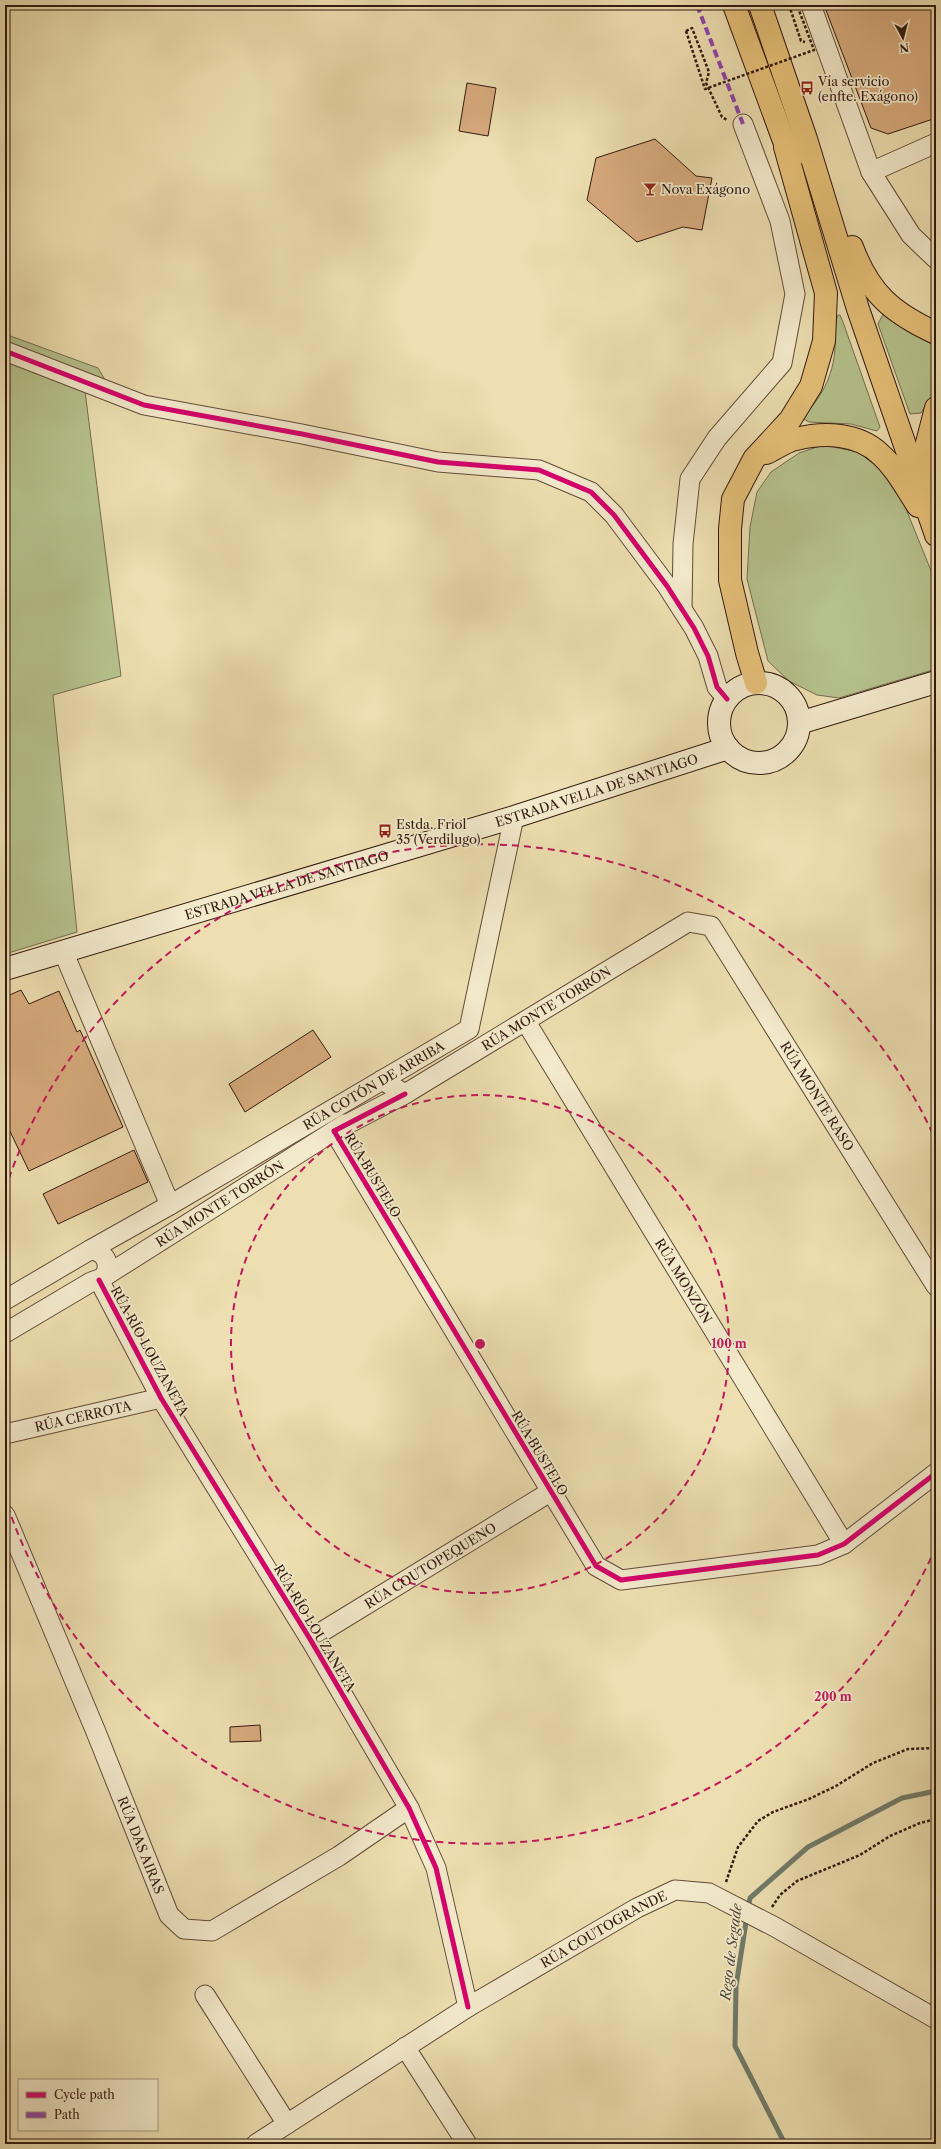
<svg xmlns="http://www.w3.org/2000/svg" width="941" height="2149" viewBox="0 0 941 2149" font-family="'Libre Caslon Text',serif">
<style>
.green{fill:#b6c28d;stroke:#746e4e}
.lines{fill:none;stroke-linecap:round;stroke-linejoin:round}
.stream{stroke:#717c6a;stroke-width:5}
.building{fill:#d7ab7d;stroke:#331a0f}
.minor-casing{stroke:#624b38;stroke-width:21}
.secondary-casing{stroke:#331a0f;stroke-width:24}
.trunk-casing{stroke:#331a0f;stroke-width:24}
.path{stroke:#331a0f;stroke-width:2.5;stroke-dasharray:3 2;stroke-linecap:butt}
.minor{stroke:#f3eacc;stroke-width:19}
.secondary{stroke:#f3eacc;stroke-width:22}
.trunk{stroke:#e6c078;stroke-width:22}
.path-bridge{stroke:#331a0f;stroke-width:2.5;stroke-dasharray:3 2;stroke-linecap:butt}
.quiet{stroke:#8e44ad;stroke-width:4;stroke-dasharray:8 4;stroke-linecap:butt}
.cycleway-casing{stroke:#f3eacc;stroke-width:8}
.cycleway{stroke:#d6006c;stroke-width:5}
.ring{fill:none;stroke:#c2185b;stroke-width:2;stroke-dasharray:7 5}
.labels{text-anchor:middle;stroke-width:3.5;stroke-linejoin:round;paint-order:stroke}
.poi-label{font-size:13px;fill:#331a0f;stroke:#f3eacc;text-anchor:start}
.street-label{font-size:13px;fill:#331a0f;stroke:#f3eacc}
.water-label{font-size:14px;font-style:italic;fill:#524b3d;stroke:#f3eacc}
.centre{fill:#c2185b;stroke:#f3eacc;stroke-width:2}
.ring-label{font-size:12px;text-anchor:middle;font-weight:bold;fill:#c2185b;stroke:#f3eacc;stroke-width:3.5;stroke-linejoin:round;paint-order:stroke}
</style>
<rect width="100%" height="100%" fill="#eddfb1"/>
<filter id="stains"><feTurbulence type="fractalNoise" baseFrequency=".005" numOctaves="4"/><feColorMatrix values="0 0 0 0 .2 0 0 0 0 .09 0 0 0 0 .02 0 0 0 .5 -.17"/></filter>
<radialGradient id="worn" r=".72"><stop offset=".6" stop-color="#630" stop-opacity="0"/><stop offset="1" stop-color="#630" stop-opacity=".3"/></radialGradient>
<g class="green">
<polygon points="886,314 910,333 936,346 936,389 921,413 910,414 878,324 882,316"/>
<path d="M838,315H840L843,322L880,427L877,431L851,424L809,422L802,418C821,398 833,377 835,349C835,338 833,325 838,315Z"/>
<polygon points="5,334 98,368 111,390 85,391 121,676 53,695 77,932 5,954"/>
<polygon points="823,445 858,452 889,475 906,509 936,583 936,669 839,698 817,695 789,681 768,661 747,579 750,527 757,492 771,472 799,453"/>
</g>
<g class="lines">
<g class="stream">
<polyline points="748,1908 750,1898 808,1847 902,1798 936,1791"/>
<polyline points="747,1916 736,1986 735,2046 785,2144"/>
</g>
</g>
<g class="building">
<polygon points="824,5 936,5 936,118 888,134 871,128"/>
<polygon points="467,83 496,88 488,136 459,131"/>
<polygon points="655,139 696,176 712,178 702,230 683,227 637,242 587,200 596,158"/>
<polygon points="21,990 29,1004 59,991 77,1032 80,1030 123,1127 29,1171 5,1121 5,997"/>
<polygon points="313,1030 331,1057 245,1112 229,1084"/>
<polygon points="134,1150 148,1182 58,1224 43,1194"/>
<polygon points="260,1725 261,1741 230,1742 230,1727"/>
</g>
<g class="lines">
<g class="minor-casing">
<g id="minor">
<polyline points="811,5 871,172 911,235 936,259"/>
<polyline points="871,172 936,143"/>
<polyline points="5,351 144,405 302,434 438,462 539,470 591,492 614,515 667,586 694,628 708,656 717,687 727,699"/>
<polyline points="682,609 683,544 690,479 717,438 782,363 795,294 780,221 743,124"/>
<polyline points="63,951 170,1205"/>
<path id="s1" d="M526,1022L844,1544"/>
<path id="s2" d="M382,1080L405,1094L688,922L711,926L936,1286"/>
<polyline points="405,1094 334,1131 596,1566 621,1580 818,1555 844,1544 936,1473"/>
<path id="s3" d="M90,1250L170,1205L469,1029L514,817"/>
<polyline points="99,1280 161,1398 310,1639 409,1808 436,1868 468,2007"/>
<path d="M5,1300L90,1250C104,1251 111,1262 105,1275"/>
<path id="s4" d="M5,1333L91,1282L102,1278L345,1124"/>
<path id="s5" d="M5,1434L161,1398"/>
<path id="s6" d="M5,1515L96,1732L169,1915L184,1929L212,1931L339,1856L409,1808"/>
<path id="s7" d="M310,1639L550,1492"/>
<polyline points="205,1995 287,2124"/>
<polyline points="405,2047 467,2144"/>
<path id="s8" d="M256,2144L468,2007L637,1908L675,1890L709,1893L775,1927L936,2019"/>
</g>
</g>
<g class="secondary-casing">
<g id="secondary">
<circle cx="759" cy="723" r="40"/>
<polyline points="799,723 936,682"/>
<path id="s9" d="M5,969L514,817L728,748"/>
</g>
</g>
<g class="trunk-casing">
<g id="trunk">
<polyline points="734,5 791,160"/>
<polyline points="760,5 806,139 858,309 936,535"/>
<path d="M852,247C869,293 892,313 936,333"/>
<path d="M766,453C775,449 786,441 796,439C824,432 858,433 880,454C896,468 906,488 918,506"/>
<polyline points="925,487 927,443 936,408"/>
<polyline points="756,683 747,653 730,580 730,529 733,499 754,459 790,420 811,386 824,341 826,293 785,147"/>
</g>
</g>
<g class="path">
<polyline points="789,5 801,41 805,42"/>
<polyline points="686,31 692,28 709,72 706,83 722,117 727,120"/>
<polyline points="726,1882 738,1847 758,1821 773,1812 809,1799 836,1786 873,1763 908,1749 936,1748"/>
<polyline points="772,1907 780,1895 797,1881 860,1855 890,1836 920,1823 936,1819"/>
</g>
<use href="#minor" class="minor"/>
<use href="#secondary" class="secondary"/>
<use href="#trunk" class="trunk"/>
<polyline class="path-bridge" points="686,31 705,89 814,50 797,5"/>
<polyline class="quiet" points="697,5 743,124"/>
<g class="cycleway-casing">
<g id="cycleway">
<polyline points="5,351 144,405 302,434 438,462 539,470 591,492 614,515 667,586 694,628 708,656 717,687 727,699"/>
<polyline points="405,1094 334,1131 596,1566 621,1580 818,1555 844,1544 936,1473"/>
<polyline points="99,1280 161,1398 310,1639 409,1808 436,1868 468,2007"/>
</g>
</g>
<use href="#cycleway" class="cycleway"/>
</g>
<g class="ring">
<circle cx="480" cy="1344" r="249"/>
<path d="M936 1547A499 499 0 0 1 5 1498M5 1190A499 499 0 0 1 936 1141"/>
</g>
<defs>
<g id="bus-bare" transform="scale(1.08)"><path d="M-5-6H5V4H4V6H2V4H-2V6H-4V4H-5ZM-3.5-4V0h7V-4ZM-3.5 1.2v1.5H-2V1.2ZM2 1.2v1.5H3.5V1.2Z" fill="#8f2418" stroke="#f3eacc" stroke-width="2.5" paint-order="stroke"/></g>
<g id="bar-bare" transform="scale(1.08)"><path d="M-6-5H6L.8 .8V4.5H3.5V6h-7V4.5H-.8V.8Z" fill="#8f2418" stroke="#f3eacc" stroke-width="2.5" paint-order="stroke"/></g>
</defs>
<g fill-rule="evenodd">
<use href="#bus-bare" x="807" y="88"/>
<use href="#bar-bare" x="650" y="189"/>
<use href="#bus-bare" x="385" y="831"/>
</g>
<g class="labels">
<g class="poi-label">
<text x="818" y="86">Vía servicio<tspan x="818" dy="15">(enfte. Exágono)</tspan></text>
<text x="661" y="194">Nova Exágono</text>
<text x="396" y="829">Estda. Friol<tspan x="396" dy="15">35 (Verdilugo)</tspan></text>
</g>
<g class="street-label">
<text dy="5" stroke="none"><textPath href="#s9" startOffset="618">ESTRADA VELLA DE SANTIAGO</textPath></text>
<text dy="5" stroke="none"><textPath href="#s9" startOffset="294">ESTRADA VELLA DE SANTIAGO</textPath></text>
<text dy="5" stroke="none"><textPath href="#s2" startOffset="192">RÚA MONTE TORRÓN</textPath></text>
<text dy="5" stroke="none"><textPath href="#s3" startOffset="328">RÚA COTÓN DE ARRIBA</textPath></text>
<text dy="5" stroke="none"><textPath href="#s2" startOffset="582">RÚA MONTE RASO</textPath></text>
<text transform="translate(373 1175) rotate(59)" y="5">RÚA BUSTELO</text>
<text dy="5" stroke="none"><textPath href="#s4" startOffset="251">RÚA MONTE TORRÓN</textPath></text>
<text dy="5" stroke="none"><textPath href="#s1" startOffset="303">RÚA MONZÓN</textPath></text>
<text transform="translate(150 1351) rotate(61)" y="5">RÚA RÍO LOUZANETA</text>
<text dy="5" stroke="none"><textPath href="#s5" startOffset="80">RÚA CERROTA</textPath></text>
<text transform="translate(540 1453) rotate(59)" y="5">RÚA BUSTELO</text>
<text dy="5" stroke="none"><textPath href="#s7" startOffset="141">RÚA COUTOPEQUENO</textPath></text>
<text transform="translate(315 1628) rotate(59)" y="5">RÚA RÍO LOUZANETA</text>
<text dy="5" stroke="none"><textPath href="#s6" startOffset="357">RÚA DAS AIRAS</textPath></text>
<text dy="5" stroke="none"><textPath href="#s8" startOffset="409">RÚA COUTOGRANDE</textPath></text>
</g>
<g class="water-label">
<text transform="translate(731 1952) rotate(-83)" y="5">Rego de Segade</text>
</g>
</g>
<circle cx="480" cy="1344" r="6" class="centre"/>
<g class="ring-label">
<text x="729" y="1348">100 m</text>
<text x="833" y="1701">200 m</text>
</g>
<rect width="941" height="2149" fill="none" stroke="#eddfb1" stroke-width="20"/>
<rect x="6" y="6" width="929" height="2137" fill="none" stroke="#331a0f" stroke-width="2"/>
<rect x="10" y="10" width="921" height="2129" fill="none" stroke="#331a0f"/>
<rect x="18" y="2079" width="140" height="52" fill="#f3eacc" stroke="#a69780"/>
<rect x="26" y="2092" width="20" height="6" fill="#d6006c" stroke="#a69780"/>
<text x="54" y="2099" font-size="12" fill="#331a0f">Cycle path</text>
<rect x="26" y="2112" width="20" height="6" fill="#8e44ad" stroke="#a69780"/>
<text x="54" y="2119" font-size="12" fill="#331a0f">Path</text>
<g transform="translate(903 38) rotate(173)" stroke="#f3eacc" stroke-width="3" paint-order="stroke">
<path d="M0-3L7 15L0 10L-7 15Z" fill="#331a0f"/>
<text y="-6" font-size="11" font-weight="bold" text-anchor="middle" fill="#331a0f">N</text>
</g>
<rect width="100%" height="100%" filter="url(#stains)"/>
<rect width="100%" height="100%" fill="url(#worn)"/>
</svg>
